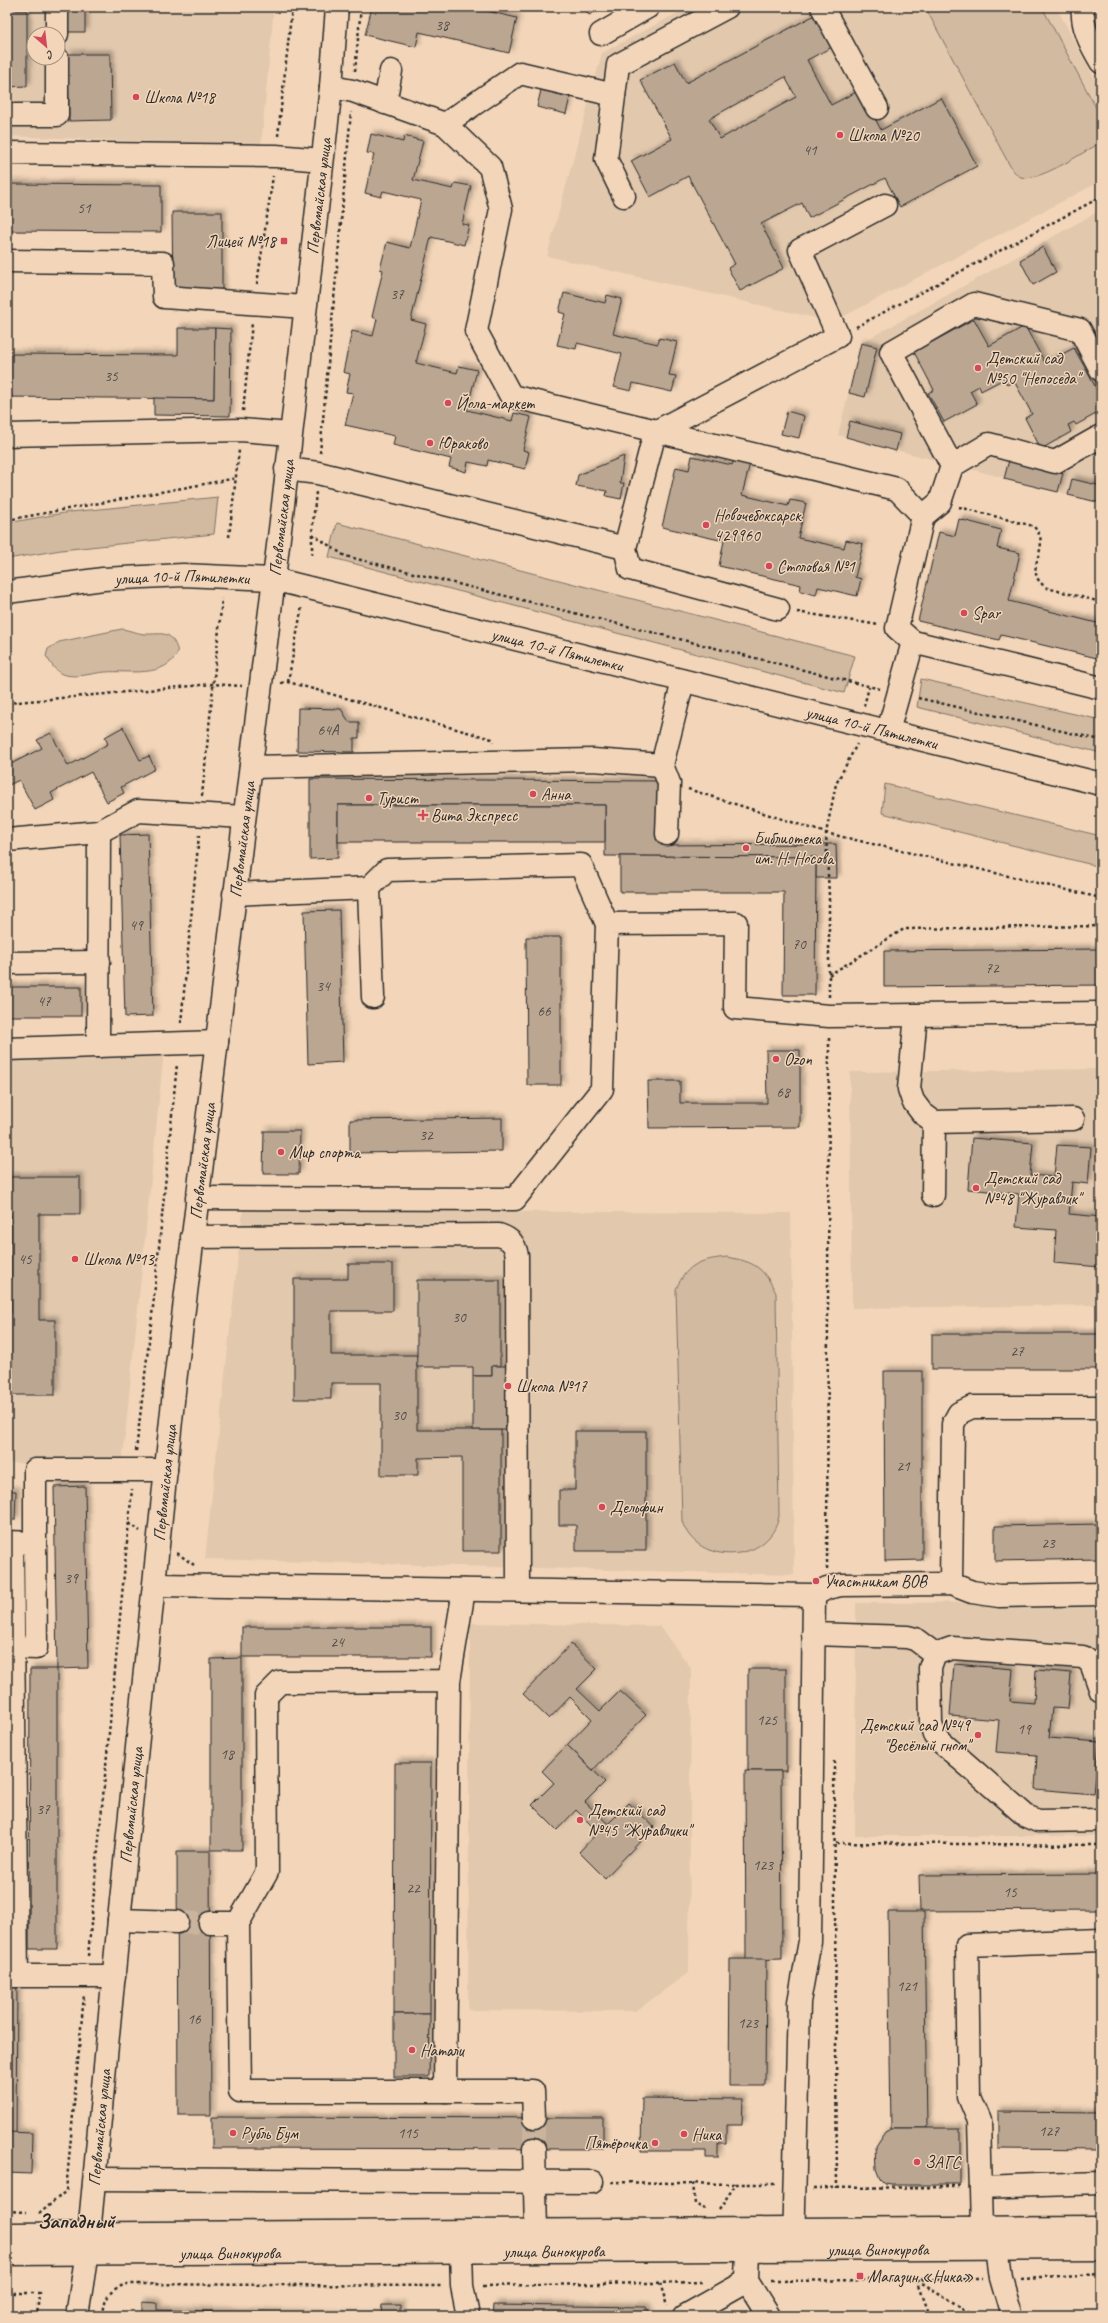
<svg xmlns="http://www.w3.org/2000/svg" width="1108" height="2323" viewBox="0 0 1108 2323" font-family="Caveat,sans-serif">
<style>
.built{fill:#e2c8ad;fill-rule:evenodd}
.green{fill:#d2baa1;stroke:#7e7266}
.building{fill:#bba692;stroke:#2b2b2b;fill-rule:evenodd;filter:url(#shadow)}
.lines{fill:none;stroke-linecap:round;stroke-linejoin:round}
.minor-tunnel{stroke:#cbb49d;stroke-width:22;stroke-dasharray:22 11;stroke-linecap:butt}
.minor-casing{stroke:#2b2b2b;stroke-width:25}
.major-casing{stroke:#2b2b2b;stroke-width:25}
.path{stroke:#2b2b2b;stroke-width:2.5;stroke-dasharray:3 3;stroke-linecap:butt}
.minor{stroke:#f3d6b9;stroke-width:22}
.major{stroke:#f3d6b9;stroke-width:22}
.poi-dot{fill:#d1495b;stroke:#f3d6b9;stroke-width:1.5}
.labels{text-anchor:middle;stroke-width:3;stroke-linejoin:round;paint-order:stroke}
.number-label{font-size:15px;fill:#4f4a45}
.poi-label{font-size:17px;fill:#2b2b2b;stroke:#f3d6b9;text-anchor:start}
.street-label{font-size:17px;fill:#2b2b2b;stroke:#f3d6b9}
.district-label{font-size:21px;font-weight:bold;fill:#2b2b2b;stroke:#f3d6b9}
</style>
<defs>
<filter id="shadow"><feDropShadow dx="3.5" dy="-3.5" stdDeviation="2" flood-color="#0004"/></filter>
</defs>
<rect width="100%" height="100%" fill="#f3d6b9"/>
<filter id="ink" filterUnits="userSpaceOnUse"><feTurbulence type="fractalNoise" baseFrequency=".025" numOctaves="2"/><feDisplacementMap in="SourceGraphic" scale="8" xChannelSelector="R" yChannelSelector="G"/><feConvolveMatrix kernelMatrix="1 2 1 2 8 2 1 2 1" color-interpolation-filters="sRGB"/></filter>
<g filter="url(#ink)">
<g class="built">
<path d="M7,7H274L261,146L7,136ZM34,34H58V58H34Z"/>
<polygon points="689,7 1056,7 1101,90 1101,181 833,322 547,256 602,53"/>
<polygon points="1101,210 1101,503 838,435 861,343"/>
<polygon points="164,1050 122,1465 7,1463 7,1056"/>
<polygon points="1101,1069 1101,1305 852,1308 850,1072"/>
<polygon points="243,1210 791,1213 794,1575 205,1559"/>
<polygon points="1101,1602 1101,1836 855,1836 856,1603"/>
<polygon points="470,1623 659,1626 691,1668 689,1972 636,2011 468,2010"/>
</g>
<g class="green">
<path d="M925,7H1042L1101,117L1100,141L1095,146C1080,154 1037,183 1021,177C1016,175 1013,170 1010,166Z"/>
<polygon points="218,497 214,534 61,550 7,559 7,523 70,512"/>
<polygon points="337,523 855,656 844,693 329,557"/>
<path d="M122,629C129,630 136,633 144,634C162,635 171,628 178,652C165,679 129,670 105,672C90,673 78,679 62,674C55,671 50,662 46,656L48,649L59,642Z"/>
<polygon points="921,679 1101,720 1101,753 917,707"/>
<polygon points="885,784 1101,836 1101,867 882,813"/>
<path d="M727,1257C755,1262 763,1267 776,1293L779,1516C770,1564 696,1567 682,1521L676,1289C688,1263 700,1260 727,1257Z"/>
</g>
<g class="building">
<polygon points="7,7 16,7 16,10 27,10 27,86 7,87"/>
<polygon points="67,7 85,7 85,32 68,32"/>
<polygon points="372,7 470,7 517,18 509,53 419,32 416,47 365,35"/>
<polygon points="584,7 603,7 589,15"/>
<path d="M815,15L832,47L807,60L831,105L860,90L881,130L941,98L977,166L900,207L885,178L809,218L802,203L761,224L784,268L740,291L728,268L735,264L688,176L650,197L631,161L672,139L640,80L675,62L686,83ZM785,77L796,97L720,139L709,119Z"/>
<polygon points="68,54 110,54 111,120 69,121"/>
<polygon points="541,90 570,97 566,114 537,107"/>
<polygon points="371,134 403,142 404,136 423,141 413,180 453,189 455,183 471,186 462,224 469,225 464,245 431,237 411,320 426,324 416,363 457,373 459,366 477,370 467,410 512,421 514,413 531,417 523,450 529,452 525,469 488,460 487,466 468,462 466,472 449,467 451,459 393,445 395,436 345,425 353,393 346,392 350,374 343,372 352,331 373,336 377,319 372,317 383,270 380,269 387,242 410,248 421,200 383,191 381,197 365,193 374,154 367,153"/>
<polygon points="7,184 161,185 161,232 7,231"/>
<polygon points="172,212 222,212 222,292 173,293"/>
<polygon points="1043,247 1056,272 1033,285 1020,260"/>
<polygon points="564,293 605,303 607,295 622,299 613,334 658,344 659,338 677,342 669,375 676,376 672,392 633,383 631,391 614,387 622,354 577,343 576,349 557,345 565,314 559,312"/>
<polygon points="974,319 989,346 1025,326 1045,363 1074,348 1101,397 1101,411 1076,425 1074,422 1068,425 1071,432 1041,449 1025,418 1032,414 1014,381 1007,385 1004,379 981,391 979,386 970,391 977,404 944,422 928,393 934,390 914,352"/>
<polygon points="178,328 215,328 214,399 7,397 7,354 178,355"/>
<polygon points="215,328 231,329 230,416 154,415 154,398 214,399"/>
<polygon points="861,343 877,347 865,397 849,393"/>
<polygon points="787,411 804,416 799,438 781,434"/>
<polygon points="850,421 900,434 896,451 846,437"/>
<polygon points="624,456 620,483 624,483 621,499 606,496 607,491 576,486 578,475"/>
<polygon points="692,456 732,465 734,459 750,463 742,495 788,506 790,500 806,503 798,538 844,548 846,540 863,544 855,577 861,579 857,596 818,587 816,595 800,591 801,585 719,566 724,541 662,527 676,467 689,470"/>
<polygon points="1009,460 1063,473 1058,492 1004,479"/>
<polygon points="1072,479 1101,486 1101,503 1068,495"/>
<polygon points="959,519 1001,530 997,548 1020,553 1009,601 1101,624 1101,659 1001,635 999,640 918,621 939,532 955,536"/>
<polygon points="298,708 341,709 349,722 359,722 359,738 354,738 354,752 297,751"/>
<polygon points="123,727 140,760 149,756 155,769 121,787 124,793 107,802 91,772 51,793 54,800 35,810 19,780 7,786 7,766 42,748 37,740 51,733 68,766 108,744 105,737"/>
<polygon points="310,779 662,781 661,845 836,844 837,878 816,878 816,857 605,856 605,805 338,805 338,858 310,859"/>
<rect x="338" y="805" width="267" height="37"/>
<polygon points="148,834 153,1016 125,1017 120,835"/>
<polygon points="620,856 816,857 815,995 783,995 784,892 620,892"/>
<polygon points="339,910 343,1062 308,1064 304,911"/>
<polygon points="526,937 561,937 561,1085 527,1085"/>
<polygon points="1101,949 1101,985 884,987 884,951"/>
<rect x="7" y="987" width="74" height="29"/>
<polygon points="766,1050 800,1050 800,1127 649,1128 648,1081 680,1081 680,1103 767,1103"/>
<polygon points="502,1118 502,1151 350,1153 350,1120"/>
<polygon points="264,1131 300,1131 299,1174 263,1174"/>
<polygon points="972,1138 1033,1143 1030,1175 1054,1177 1057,1145 1091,1147 1088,1184 1072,1182 1069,1214 1101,1217 1101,1267 1054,1263 1056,1230 1016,1227 1019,1194 968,1189"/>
<polygon points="7,1177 80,1177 80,1214 39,1214 39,1320 55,1320 55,1395 7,1395 7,1313 11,1313 11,1214 7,1214"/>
<polygon points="348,1264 393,1264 393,1311 331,1311 331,1355 417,1355 417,1430 501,1430 501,1551 462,1551 462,1457 418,1458 418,1475 381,1475 381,1383 331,1383 331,1399 294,1399 294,1279 348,1279"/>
<polygon points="417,1280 500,1280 500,1366 492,1366 492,1376 473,1376 473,1367 417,1367"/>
<rect x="932" y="1334" width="169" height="35"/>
<polygon points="492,1366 508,1366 508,1430 473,1430 473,1376 492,1376"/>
<polygon points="884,1371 922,1371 922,1560 885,1561"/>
<polygon points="575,1431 646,1431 646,1551 576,1551 576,1525 559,1525 559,1490 575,1490"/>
<polygon points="85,1486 88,1668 57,1669 54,1487"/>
<polygon points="7,1491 16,1491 15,1520 7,1520"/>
<polygon points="1101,1524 1101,1559 995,1561 995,1526"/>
<rect x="242" y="1627" width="189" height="30"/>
<polygon points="571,1644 597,1669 577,1689 600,1711 620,1691 646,1715 593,1770 567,1745 592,1719 570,1697 549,1719 523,1694"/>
<polygon points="242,1658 242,1850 211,1850 211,1659"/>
<polygon points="954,1664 1013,1669 1010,1701 1034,1703 1036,1670 1071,1673 1068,1709 1052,1708 1049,1738 1099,1742 1094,1794 1035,1789 1037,1755 996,1752 999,1720 950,1716"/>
<polygon points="30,1669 57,1669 57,1949 29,1949"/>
<rect x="748" y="1669" width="38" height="102"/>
<polygon points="567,1745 605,1782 585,1802 608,1824 629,1803 654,1827 605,1878 579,1852 598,1832 576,1810 557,1830 532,1805 554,1783 542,1771"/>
<polygon points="395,1763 431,1763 430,2014 394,2014"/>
<polygon points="745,1771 781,1771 782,1959 746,1960"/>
<polygon points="177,1851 210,1851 211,2115 178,2115"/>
<polygon points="1101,1874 1101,1910 920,1911 919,1875"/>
<polygon points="888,1912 924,1912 927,2128 891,2128"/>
<polygon points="730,1959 766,1959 765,2086 729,2086"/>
<polygon points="7,1984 17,1984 16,2133 7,2132"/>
<polygon points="394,2014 430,2014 429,2077 394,2077"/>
<polygon points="642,2098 743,2099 742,2125 726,2125 726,2143 718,2143 718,2158 706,2158 706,2151 641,2151"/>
<polygon points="998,2111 1101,2112 1101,2150 998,2149"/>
<polygon points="212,2117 603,2118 603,2149 212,2148"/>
<polygon points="891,2128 960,2128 960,2185 891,2185 885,2184 880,2179 876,2169 875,2146 885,2131"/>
<polygon points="7,2132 32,2133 31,2174 7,2173"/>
<polygon points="142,2302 157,2303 157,2310 381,2316 382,2305 401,2305 401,2316 142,2316"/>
<polygon points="494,2305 646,2307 650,2316 493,2316"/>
</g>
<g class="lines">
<g class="minor-tunnel">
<polyline points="177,1922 210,1923"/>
<polyline points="534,2118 534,2149"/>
</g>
<g class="minor-casing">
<g id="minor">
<polyline points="57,7 57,34"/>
<polyline points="822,7 877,108"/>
<path d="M1083,7C1081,27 1091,45 1101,62"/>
<polyline points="601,34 648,7"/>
<polyline points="331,87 353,91 445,124 490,167 501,209 476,331 511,396 897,489 923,516 897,628 913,642"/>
<polyline points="385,103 391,71"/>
<polyline points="7,115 57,115 57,58"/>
<polyline points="445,124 520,73 614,95"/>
<polyline points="7,153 276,156 322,160"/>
<polyline points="624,196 606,159 618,65 727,7"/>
<polyline points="7,261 163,263 164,297 305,307"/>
<polyline points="7,435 241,430 290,434"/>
<polyline points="952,466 891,352 974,304 1080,330 1101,370"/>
<polyline points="286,469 318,473 625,548"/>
<polyline points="923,516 940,502 952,466 989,444 1055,462 1101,436"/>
<polyline points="778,609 630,569 625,548 655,432 838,336 800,250 885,205"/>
<polyline points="888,731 913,642 1101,688"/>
<polyline points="251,767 593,760 662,765"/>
<polyline points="667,834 669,783 662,765 683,681"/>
<polyline points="7,840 99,832 138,811 244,817"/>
<polyline points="234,894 369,888"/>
<polyline points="7,963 99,962"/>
<polyline points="373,997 369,888 387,870 581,865 607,924"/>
<polyline points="916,1015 909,1089 913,1101 922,1113 934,1122 1073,1119"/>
<polyline points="98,1046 99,832"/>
<polyline points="7,1049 217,1042"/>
<polyline points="933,1195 934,1122"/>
<polyline points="197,1198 515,1199 602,1089 607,924 736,923 735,1008 829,1016 1101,1013"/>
<path d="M192,1237L499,1235C511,1239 515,1244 517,1256L518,1590"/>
<polyline points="7,1542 35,1543 35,1470 166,1470"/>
<polyline points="12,1543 17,1976"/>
<polyline points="951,1584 953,1424 959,1413 972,1407 1101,1407"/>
<polyline points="155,1585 814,1595 827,1588 841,1585 951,1584 972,1592 999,1596 1101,1594"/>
<polyline points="813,1634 907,1637 915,1639 935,1654"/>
<polyline points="13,1647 36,1648 35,1543"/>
<polyline points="449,1681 280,1682 266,1696 267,1872 238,1923 240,2091 445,2091 449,1681 464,1590"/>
<polyline points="1101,1691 1091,1663 1083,1657 952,1648 935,1654 930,1668 931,1724 934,1734 941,1742 1026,1816 1038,1821 1101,1820"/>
<polyline points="119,1920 177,1922"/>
<polyline points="210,1923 238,1923"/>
<polyline points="7,1976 114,1976"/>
<polyline points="445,2091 533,2091 534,2118"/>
<polyline points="534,2149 536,2230"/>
<polyline points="95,2179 592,2182"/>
<polyline points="981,2187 1101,2183"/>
<polyline points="982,2227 979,2121 969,2097 967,1945 1101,1940"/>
<path id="s1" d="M89,2234L119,1920L175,1382L283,505L331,87L337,7"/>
<polyline points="793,2248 799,2002 810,1941 814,1595"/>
<polyline points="997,2248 1001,2278 1012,2316"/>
<polyline points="748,2249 747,2281 769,2316"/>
<polyline points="461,2250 462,2286 468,2316"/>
<polyline points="77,2316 87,2252"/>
<polyline points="685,2316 747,2281"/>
</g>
</g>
<g class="major-casing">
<g id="major">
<path id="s2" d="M7,592L103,579L183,575L273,579L1101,784"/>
<polyline points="7,2234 1101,2227"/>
<path id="s3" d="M7,2254L1101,2248"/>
</g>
</g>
<g class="path">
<polyline points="355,71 361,7"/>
<polyline points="278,136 292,7"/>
<polyline points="257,284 273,176"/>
<polyline points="856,327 1101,197"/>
<polyline points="243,411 252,323"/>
<polyline points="320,453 351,112"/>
<path d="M959,507L1033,526C1056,548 1018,569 1047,588L1101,602"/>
<polyline points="7,520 237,478"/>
<polyline points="312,534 345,556 880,689"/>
<polyline points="229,537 239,450"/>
<polyline points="312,555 312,534 316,492"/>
<polyline points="797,612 879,625"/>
<polyline points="288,682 302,606"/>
<polyline points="281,683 288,682 492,739 494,742"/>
<polyline points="918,698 1101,740"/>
<polyline points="7,703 213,684 242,686"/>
<polyline points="864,706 869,687"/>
<polyline points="688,789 826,833 1101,898"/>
<polyline points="202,796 222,599"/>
<polyline points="829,975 904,929 1101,926"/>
<polyline points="829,997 829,896 826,833 836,784 857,744"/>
<polyline points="181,1023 199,835"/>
<polyline points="136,1451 153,1307 177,1064"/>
<polyline points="129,1523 140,1531"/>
<polyline points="177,1553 194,1565"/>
<polyline points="827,1569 829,1036"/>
<polyline points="834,1761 837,2189"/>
<polyline points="836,1843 1101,1845"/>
<polyline points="88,1956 132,1489"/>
<polyline points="611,2182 736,2184"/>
<polyline points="693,2183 695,2204 705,2209"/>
<polyline points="813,2188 962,2187"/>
<polyline points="719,2209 736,2184 775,2184"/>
<polyline points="7,2211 26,2212"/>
<polyline points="39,2214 66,2191 84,1995"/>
<polyline points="1021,2278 1101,2274"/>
<polyline points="916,2280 929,2316"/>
<polyline points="917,2280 977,2316"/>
<polyline points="771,2281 982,2279"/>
<polyline points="660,2283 667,2306"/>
<polyline points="483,2286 704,2282"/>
<polyline points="7,2293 39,2293 37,2316"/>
<path d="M103,2316C104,2298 110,2288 128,2284L442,2286"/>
</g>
<use href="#minor" class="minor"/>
<use href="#major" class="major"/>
</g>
</g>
<g class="poi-dot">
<circle cx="136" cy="97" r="4"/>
<circle cx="840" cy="135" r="4"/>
<rect x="280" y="237" width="8" height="8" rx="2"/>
<circle cx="978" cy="368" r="4"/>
<circle cx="448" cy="403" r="4"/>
<circle cx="430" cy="443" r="4"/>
<circle cx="706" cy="525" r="4"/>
<circle cx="769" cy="566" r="4"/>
<circle cx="964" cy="613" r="4"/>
<circle cx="533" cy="794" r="4"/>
<circle cx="369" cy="798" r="4"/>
<path d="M421 809h4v4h4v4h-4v4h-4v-4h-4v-4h4z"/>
<circle cx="746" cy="848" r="4"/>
<circle cx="776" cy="1059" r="4"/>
<circle cx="281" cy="1152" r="4"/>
<circle cx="976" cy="1188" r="4"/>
<circle cx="75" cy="1259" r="4"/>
<circle cx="508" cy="1386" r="4"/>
<circle cx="602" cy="1507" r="4"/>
<circle cx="816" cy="1581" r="4"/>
<circle cx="978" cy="1735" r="4"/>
<circle cx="580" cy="1820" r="4"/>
<circle cx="412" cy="2050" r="4"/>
<circle cx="233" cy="2133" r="4"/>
<circle cx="684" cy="2134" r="4"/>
<circle cx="655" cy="2143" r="4"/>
<circle cx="917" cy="2162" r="4"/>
<rect x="856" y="2272" width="8" height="8" rx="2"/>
</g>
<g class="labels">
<g class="number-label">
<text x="442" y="30">38</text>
<text x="810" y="155">41</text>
<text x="84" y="213">51</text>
<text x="397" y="299">37</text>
<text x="111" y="381">35</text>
<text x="328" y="735">64А</text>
<text x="136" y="930">49</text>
<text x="799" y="949">70</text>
<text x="992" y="973">72</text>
<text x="323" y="991">34</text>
<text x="44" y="1006">47</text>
<text x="544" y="1016">66</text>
<text x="783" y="1097">68</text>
<text x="426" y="1140">32</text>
<text x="25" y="1264">45</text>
<text x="459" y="1322">30</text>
<text x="1017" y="1356">27</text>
<text x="399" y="1420">30</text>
<text x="903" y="1471">21</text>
<text x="1048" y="1548">23</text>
<text x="71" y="1583">39</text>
<text x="337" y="1647">24</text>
<text x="767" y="1725">125</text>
<text x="1024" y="1734">19</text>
<text x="227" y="1759">18</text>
<text x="43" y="1814">37</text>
<text x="763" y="1870">123</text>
<text x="413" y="1893">22</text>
<text x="1010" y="1897">15</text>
<text x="907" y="1991">121</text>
<text x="194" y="2024">16</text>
<text x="748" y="2028">123</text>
<text x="1049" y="2136">127</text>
<text x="408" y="2138">115</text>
</g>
<g class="poi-label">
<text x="144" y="103">Школа №18</text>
<text x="848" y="141">Школа №20</text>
<text x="276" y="247" text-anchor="end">Лицей №18</text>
<text x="986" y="364">Детский сад<tspan x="986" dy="20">№50 "Непоседа"</tspan></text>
<text x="456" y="409">Йола-маркет</text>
<text x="438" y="449">Юраково</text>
<text x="714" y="521">Новочебоксарск<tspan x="714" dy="20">429960</tspan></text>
<text x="777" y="572">Столовая №1</text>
<text x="972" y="619">Spar</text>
<text x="541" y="800">Анна</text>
<text x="377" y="804">Турист</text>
<text x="431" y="821">Вита Экспресс</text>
<text x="754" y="844">Библиотека<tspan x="754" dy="20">им. Н. Носова</tspan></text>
<text x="784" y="1065">Ozon</text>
<text x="289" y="1158">Мир спорта</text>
<text x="984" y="1184">Детский сад<tspan x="984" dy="20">№48 "Журавлик"</tspan></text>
<text x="83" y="1265">Школа №13</text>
<text x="516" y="1392">Школа №17</text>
<text x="610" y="1513">Дельфин</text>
<text x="824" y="1587">Участникам ВОВ</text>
<text x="970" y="1731" text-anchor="end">Детский сад №49<tspan x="970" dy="20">"Весёлый гном"</tspan></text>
<text x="588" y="1816">Детский сад<tspan x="588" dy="20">№45 "Журавлики"</tspan></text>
<text x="420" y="2056">Натали</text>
<text x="241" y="2139">Рубль Бум</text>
<text x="692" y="2140">Ника</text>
<text x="647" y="2149" text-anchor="end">Пятёрочка</text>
<text x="925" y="2168">ЗАГС</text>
<text x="868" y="2282">Магазин «Ника»</text>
</g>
<g class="street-label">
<text dy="6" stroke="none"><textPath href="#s1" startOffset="2051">Первомайская улица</textPath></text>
<text dy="6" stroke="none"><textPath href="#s1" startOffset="1727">Первомайская улица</textPath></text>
<text dy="6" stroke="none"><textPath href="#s2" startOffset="176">улица 10-й Пятилетки</textPath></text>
<text dy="6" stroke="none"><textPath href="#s2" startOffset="560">улица 10-й Пятилетки</textPath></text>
<text dy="6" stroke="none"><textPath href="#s2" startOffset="884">улица 10-й Пятилетки</textPath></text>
<text dy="6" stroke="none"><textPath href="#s1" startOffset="1403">Первомайская улица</textPath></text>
<text dy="6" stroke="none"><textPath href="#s1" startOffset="1079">Первомайская улица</textPath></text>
<text dy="6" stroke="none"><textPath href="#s1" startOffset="755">Первомайская улица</textPath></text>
<text dy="6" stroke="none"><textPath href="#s1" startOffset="431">Первомайская улица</textPath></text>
<text dy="6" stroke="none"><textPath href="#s1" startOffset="107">Первомайская улица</textPath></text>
<text dy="6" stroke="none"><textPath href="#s3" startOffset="871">улица Винокурова</textPath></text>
<text dy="6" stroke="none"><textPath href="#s3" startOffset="547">улица Винокурова</textPath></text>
<text dy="6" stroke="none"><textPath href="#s3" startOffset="223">улица Винокурова</textPath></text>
</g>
<g class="district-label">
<text x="76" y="2228">Западный</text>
</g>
</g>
<rect width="1108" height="2323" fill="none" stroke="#f3d6b9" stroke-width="24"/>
<rect x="12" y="12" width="1084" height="2299" fill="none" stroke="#2b2b2b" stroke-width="1.5" filter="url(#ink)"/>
<g transform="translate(46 46) rotate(152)"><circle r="19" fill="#f3d6b9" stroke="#a39280"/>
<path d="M0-3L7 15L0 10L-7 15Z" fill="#d1495b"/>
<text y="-6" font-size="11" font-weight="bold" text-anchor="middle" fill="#2b2b2b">С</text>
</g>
</svg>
